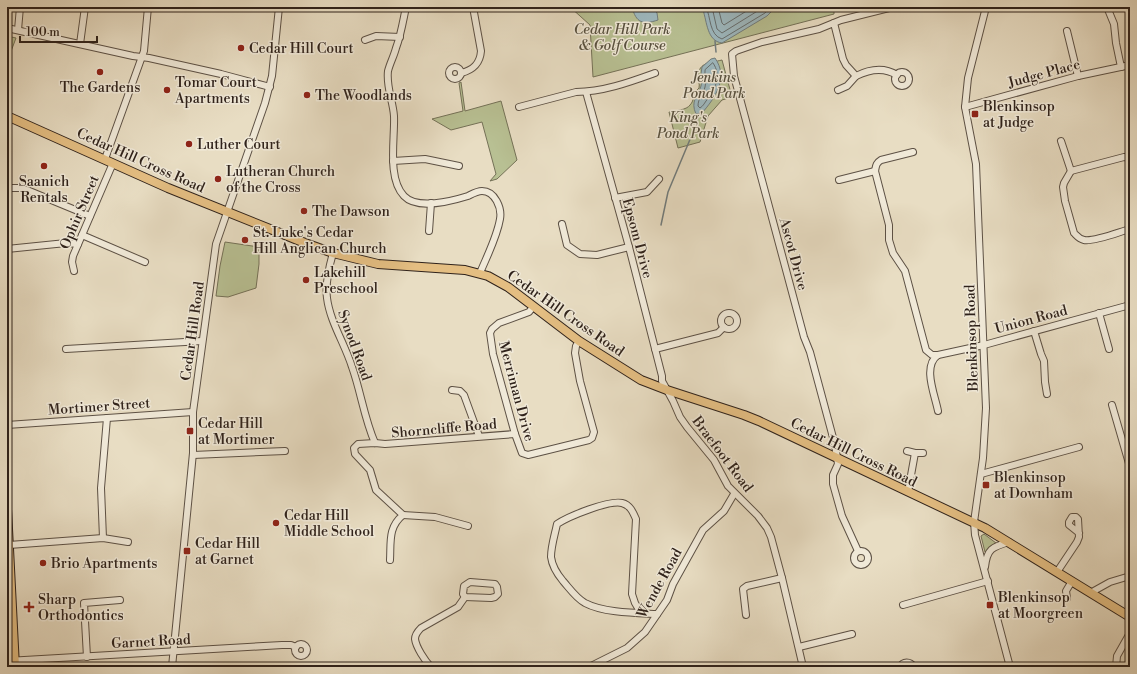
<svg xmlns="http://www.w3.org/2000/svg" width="1137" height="674" viewBox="0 0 1137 674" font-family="'Libre Bodoni',serif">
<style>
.green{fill:#b8c093;stroke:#747157}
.water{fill:#9db8bf;stroke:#717c7d}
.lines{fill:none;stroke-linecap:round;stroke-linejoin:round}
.shore{stroke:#666d6d;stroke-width:1}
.stream{stroke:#717c7d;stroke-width:1.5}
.minor-casing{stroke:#5d5145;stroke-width:8}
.major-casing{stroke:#2f221b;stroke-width:10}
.minor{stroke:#f0e9d8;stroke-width:6}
.major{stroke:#e4be82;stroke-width:8}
.poi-dot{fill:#8f2418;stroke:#f0e9d8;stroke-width:1.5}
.labels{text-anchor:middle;stroke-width:3;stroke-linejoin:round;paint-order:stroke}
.park-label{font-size:14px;font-style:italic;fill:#58513f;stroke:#f0e9d8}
.poi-label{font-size:14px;fill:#2f221b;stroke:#f0e9d8;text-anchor:start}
.street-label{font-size:14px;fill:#2f221b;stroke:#f0e9d8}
</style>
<rect width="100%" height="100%" fill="#e8ddc3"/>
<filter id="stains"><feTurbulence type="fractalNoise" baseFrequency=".005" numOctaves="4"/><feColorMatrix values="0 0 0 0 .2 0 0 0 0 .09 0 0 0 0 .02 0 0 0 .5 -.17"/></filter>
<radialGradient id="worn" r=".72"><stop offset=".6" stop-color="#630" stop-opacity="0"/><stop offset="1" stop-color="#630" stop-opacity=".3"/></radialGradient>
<g class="green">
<polygon points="570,7 834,7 834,14 593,77 590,25"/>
<polygon points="7,36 16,38 7,62"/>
<path d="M722,60L732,97L722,100L708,116L700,142L678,148L669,112C674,111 687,110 690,105C695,100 692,94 699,88C700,84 698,80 698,76C699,62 710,63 722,60Z"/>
<polygon points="461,82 465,111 501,101 517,160 497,179 490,181 496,174 482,122 451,130 432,119 463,111 459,83"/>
<polygon points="225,242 259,247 259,264 256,288 228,297 216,296 220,266"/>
<polygon points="984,534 996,543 985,552 981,536"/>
</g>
<g class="water">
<path d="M632,7H653L657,13L658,20C643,25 636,23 632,7Z"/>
<path d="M701,7H776L767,16L722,43C707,41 707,22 703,10Z"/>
<path d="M715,58C729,78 715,98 702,113L696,114C690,101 698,96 701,86C703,81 700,74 702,67L711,59Z"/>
</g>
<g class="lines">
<g class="shore">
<path d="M706,7C711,17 709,35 722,39L765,13L771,7"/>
<polyline points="712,7 717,29 722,33 764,7"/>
<polyline points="718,7 722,23 724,25 753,7"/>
<path d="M713,63C722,75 715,91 706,101C704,104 703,106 700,108L698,106C698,98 703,95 705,87C707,81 704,76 705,70Z"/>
</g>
<g class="stream">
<polyline points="715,41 716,52"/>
<polyline points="661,225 668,192 691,137 700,112"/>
</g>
<g class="minor-casing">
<g id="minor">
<path d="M406,7C403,21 401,35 396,48C394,56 390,63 388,71C386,87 393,101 394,116C395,139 387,178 404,196C417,210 452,201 468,196C472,194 477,191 482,191C495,191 502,208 500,219C497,237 487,256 480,273"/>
<polyline points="986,7 968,78 965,107 976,164 986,408 983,458 974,522 975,535 1010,667"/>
<polyline points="1107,7 1114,24 1116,43 1121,67"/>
<path d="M834,23L843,59L846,65L856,76C870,69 884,67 897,75"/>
<polyline points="7,28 133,56 149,58 221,74 270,87"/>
<polyline points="18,30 20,7"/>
<polyline points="1067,31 1078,76"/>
<polyline points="365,40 376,36 400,37"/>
<polyline points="80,44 85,7"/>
<circle cx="455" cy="73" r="6"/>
<circle cx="902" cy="79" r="7"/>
<path d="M461,73C473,70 480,64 481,51L473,7"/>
<polyline points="838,90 847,86 856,76"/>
<polyline points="586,92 629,247 662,376 662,381 667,390 673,401 680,417 687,427 714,460 728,486 758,516 767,528 771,537 782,578 803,667"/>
<path d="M519,107L576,92C603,92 630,82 655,73"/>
<polyline points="965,107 1078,76 1130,65"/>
<polyline points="1061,141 1071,171"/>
<path d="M913,152L881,160C876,163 876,166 875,171L889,225V240L893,253L905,271L926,350L932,355H938C922,366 935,395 938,411"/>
<polyline points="105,159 144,51 148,7"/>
<polyline points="393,161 425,159 459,166"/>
<path d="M1071,171L1064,183L1063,187L1065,201L1074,233C1077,236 1079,239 1084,240C1094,242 1119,232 1130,229"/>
<polyline points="1071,171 1124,157 1130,158"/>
<polyline points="839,180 875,171"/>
<polyline points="7,188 21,188 27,190 90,216"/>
<polyline points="615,198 647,192 659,179"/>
<polyline points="562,224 567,245 580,254 597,255 629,247"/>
<polyline points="429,231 431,203"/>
<polyline points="82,235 145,262"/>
<polyline points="7,249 66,243 78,244"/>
<path d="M333,253C329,267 325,283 327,298C330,322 345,344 352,367C361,392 364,418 375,443"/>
<polyline points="74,271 72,262 73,256 113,163"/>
<polyline points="533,307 529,312 499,323 492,329 490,333 493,354 515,434 522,453 528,455 589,440 592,438 594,432 580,381 575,353 576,346 579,341"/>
<polyline points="1099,313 1109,349"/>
<circle cx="729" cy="321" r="8"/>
<polyline points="1034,331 1041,354 1044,361 1045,382 1047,394"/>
<polyline points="66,349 202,341"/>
<polyline points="655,349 718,333 724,327"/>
<polyline points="938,355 984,345 1130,305"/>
<polyline points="452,390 460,391 464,395 479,436"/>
<polyline points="1112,405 1130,467"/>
<polyline points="7,425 193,412"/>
<polyline points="907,451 915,453 923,453"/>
<polyline points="193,455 285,451"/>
<polyline points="981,474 1079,447"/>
<polyline points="908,492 915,453"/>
<polyline points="403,515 435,517 468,526"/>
<polyline points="103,538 101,488 107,418"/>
<polyline points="9,545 103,538 128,542"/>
<circle cx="861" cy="558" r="7"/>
<polyline points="858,551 842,516 833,484 833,475 838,464 835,445 810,352 804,337 734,76 732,54 736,51 762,42 819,29 841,20 893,7"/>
<path d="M390,560C391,542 388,527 403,515L376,490L370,470L355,454L354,448L358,444L375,443L385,444L515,434"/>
<path d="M985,567C987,549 992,547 1009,542"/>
<polyline points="1057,572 1077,542 1079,537 1078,519 1076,517 1072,517 1069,522 1069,525 1079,533"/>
<polygon points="470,582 495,584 497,587 498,594 495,597 491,598 465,597 463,594 464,586"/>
<polyline points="1092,592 1110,582 1130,576"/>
<polyline points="1067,598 1066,591 1072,581"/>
<polyline points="903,605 988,581"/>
<path d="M641,613L635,603L632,594L636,519C633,512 630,505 622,503C609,500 569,516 557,524C555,534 551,546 551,557C552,565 558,575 563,581C570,589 576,598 585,603C604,613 636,613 657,614"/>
<polyline points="746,615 743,589 747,586 782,578"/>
<circle cx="301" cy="650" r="6"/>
<polyline points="799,647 852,634"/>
<polyline points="87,657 84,603 120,600"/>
<polyline points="7,661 282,645 291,645 296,647"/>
<polyline points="172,667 193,453 193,412 216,244 265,103 272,76 279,7"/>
<path d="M431,667C425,661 416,647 415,639C415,634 418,631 421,628L458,607L465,597"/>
<polyline points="589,667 627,648 645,632 667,600 673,584 703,530 724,511 734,494"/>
<path d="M900,667C903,661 910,661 914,667"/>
<polyline points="1116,667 1117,656 1130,633"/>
</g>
</g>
<g class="major-casing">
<g id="major">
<polyline points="7,116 168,188 305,243 333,253 378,264 465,270 488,276 508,287 579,341 641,380 667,390 744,415 759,421 985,528 1130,617"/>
<polyline points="7,509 15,667"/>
</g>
</g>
<use href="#minor" class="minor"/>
<use href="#major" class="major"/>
</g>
<g class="poi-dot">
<circle cx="241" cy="48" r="4"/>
<circle cx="100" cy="72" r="4"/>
<circle cx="167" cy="90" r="4"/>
<circle cx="307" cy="95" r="4"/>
<rect x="971" y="110" width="8" height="8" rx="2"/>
<circle cx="189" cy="144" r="4"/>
<circle cx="44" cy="166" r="4"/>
<circle cx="218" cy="179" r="4"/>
<circle cx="304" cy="211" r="4"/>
<circle cx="245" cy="240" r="4"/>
<circle cx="306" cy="280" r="4"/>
<rect x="186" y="427" width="8" height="8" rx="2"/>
<rect x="982" y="481" width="8" height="8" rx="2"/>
<circle cx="276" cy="523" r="4"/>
<rect x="183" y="547" width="8" height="8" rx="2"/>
<circle cx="43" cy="563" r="4"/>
<rect x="986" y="601" width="8" height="8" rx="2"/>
<path d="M27 601h4v4h4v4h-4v4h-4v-4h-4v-4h4z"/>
</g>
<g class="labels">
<g class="park-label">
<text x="622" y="34">Cedar Hill Park<tspan x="622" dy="16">&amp; Golf Course</tspan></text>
<text x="714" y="82">Jenkins<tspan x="714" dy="16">Pond Park</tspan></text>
<text x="688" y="122">King's<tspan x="688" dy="16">Pond Park</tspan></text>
</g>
<g class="poi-label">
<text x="249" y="53">Cedar Hill Court</text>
<text x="175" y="87">Tomar Court<tspan x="175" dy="16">Apartments</tspan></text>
<text x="100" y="92" text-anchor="middle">The Gardens</text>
<text x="315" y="100">The Woodlands</text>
<text x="983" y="111">Blenkinsop<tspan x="983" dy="16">at Judge</tspan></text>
<text x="197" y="149">Luther Court</text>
<text x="226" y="176">Lutheran Church<tspan x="226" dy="16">of the Cross</tspan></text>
<text x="44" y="186" text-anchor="middle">Saanich<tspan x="44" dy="16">Rentals</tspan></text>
<text x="312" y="216">The Dawson</text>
<text x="253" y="237">St. Luke's Cedar<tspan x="253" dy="16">Hill Anglican Church</tspan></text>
<text x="314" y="277">Lakehill<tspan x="314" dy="16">Preschool</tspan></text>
<text x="198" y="428">Cedar Hill<tspan x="198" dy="16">at Mortimer</tspan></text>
<text x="994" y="482">Blenkinsop<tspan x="994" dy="16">at Downham</tspan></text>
<text x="284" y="520">Cedar Hill<tspan x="284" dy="16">Middle School</tspan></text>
<text x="195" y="548">Cedar Hill<tspan x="195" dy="16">at Garnet</tspan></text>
<text x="51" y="568">Brio Apartments</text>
<text x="998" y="602">Blenkinsop<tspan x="998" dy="16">at Moorgreen</tspan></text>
<text x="38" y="604">Sharp<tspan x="38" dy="16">Orthodontics</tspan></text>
</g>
<g class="street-label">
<text transform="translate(1044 73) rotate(-15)" y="5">Judge Place</text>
<text transform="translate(141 160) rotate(24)" y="5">Cedar Hill Cross Road</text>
<text transform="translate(79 212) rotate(-67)" y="5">Ophir Street</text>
<text transform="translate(638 238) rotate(75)" y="5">Epsom Drive</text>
<text transform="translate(794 254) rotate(75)" y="5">Ascot Drive</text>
<text transform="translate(566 313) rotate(35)" y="5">Cedar Hill Cross Road</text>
<text transform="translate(1031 319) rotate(-15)" y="5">Union Road</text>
<text transform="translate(192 331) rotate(-82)" y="5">Cedar Hill Road</text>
<text transform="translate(971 338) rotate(-92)" y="5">Blenkinsop Road</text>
<text transform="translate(355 345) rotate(70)" y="5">Synod Road</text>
<text transform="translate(517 391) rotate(75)" y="5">Merriman Drive</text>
<text transform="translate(99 406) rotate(-4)" y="5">Mortimer Street</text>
<text transform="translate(444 428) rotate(-5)" y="5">Shorncliffe Road</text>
<text transform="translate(854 452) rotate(26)" y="5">Cedar Hill Cross Road</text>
<text transform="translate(723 454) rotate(53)" y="5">Braefoot Road</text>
<text transform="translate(659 583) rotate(-61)" y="5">Wende Road</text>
<text transform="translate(151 641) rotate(-3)" y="5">Garnet Road</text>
</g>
</g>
<rect width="1137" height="674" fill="none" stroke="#e8ddc3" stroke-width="24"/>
<rect x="8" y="8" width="1121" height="658" fill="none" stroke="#2f221b" stroke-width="2"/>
<rect x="12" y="12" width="1113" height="650" fill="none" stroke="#2f221b"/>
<path d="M20 36v6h77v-6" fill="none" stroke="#2f221b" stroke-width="2"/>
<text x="26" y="36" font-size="12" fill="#2f221b" stroke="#f0e9d8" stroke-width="3" paint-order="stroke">100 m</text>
<rect width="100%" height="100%" filter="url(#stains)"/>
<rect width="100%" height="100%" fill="url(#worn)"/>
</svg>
